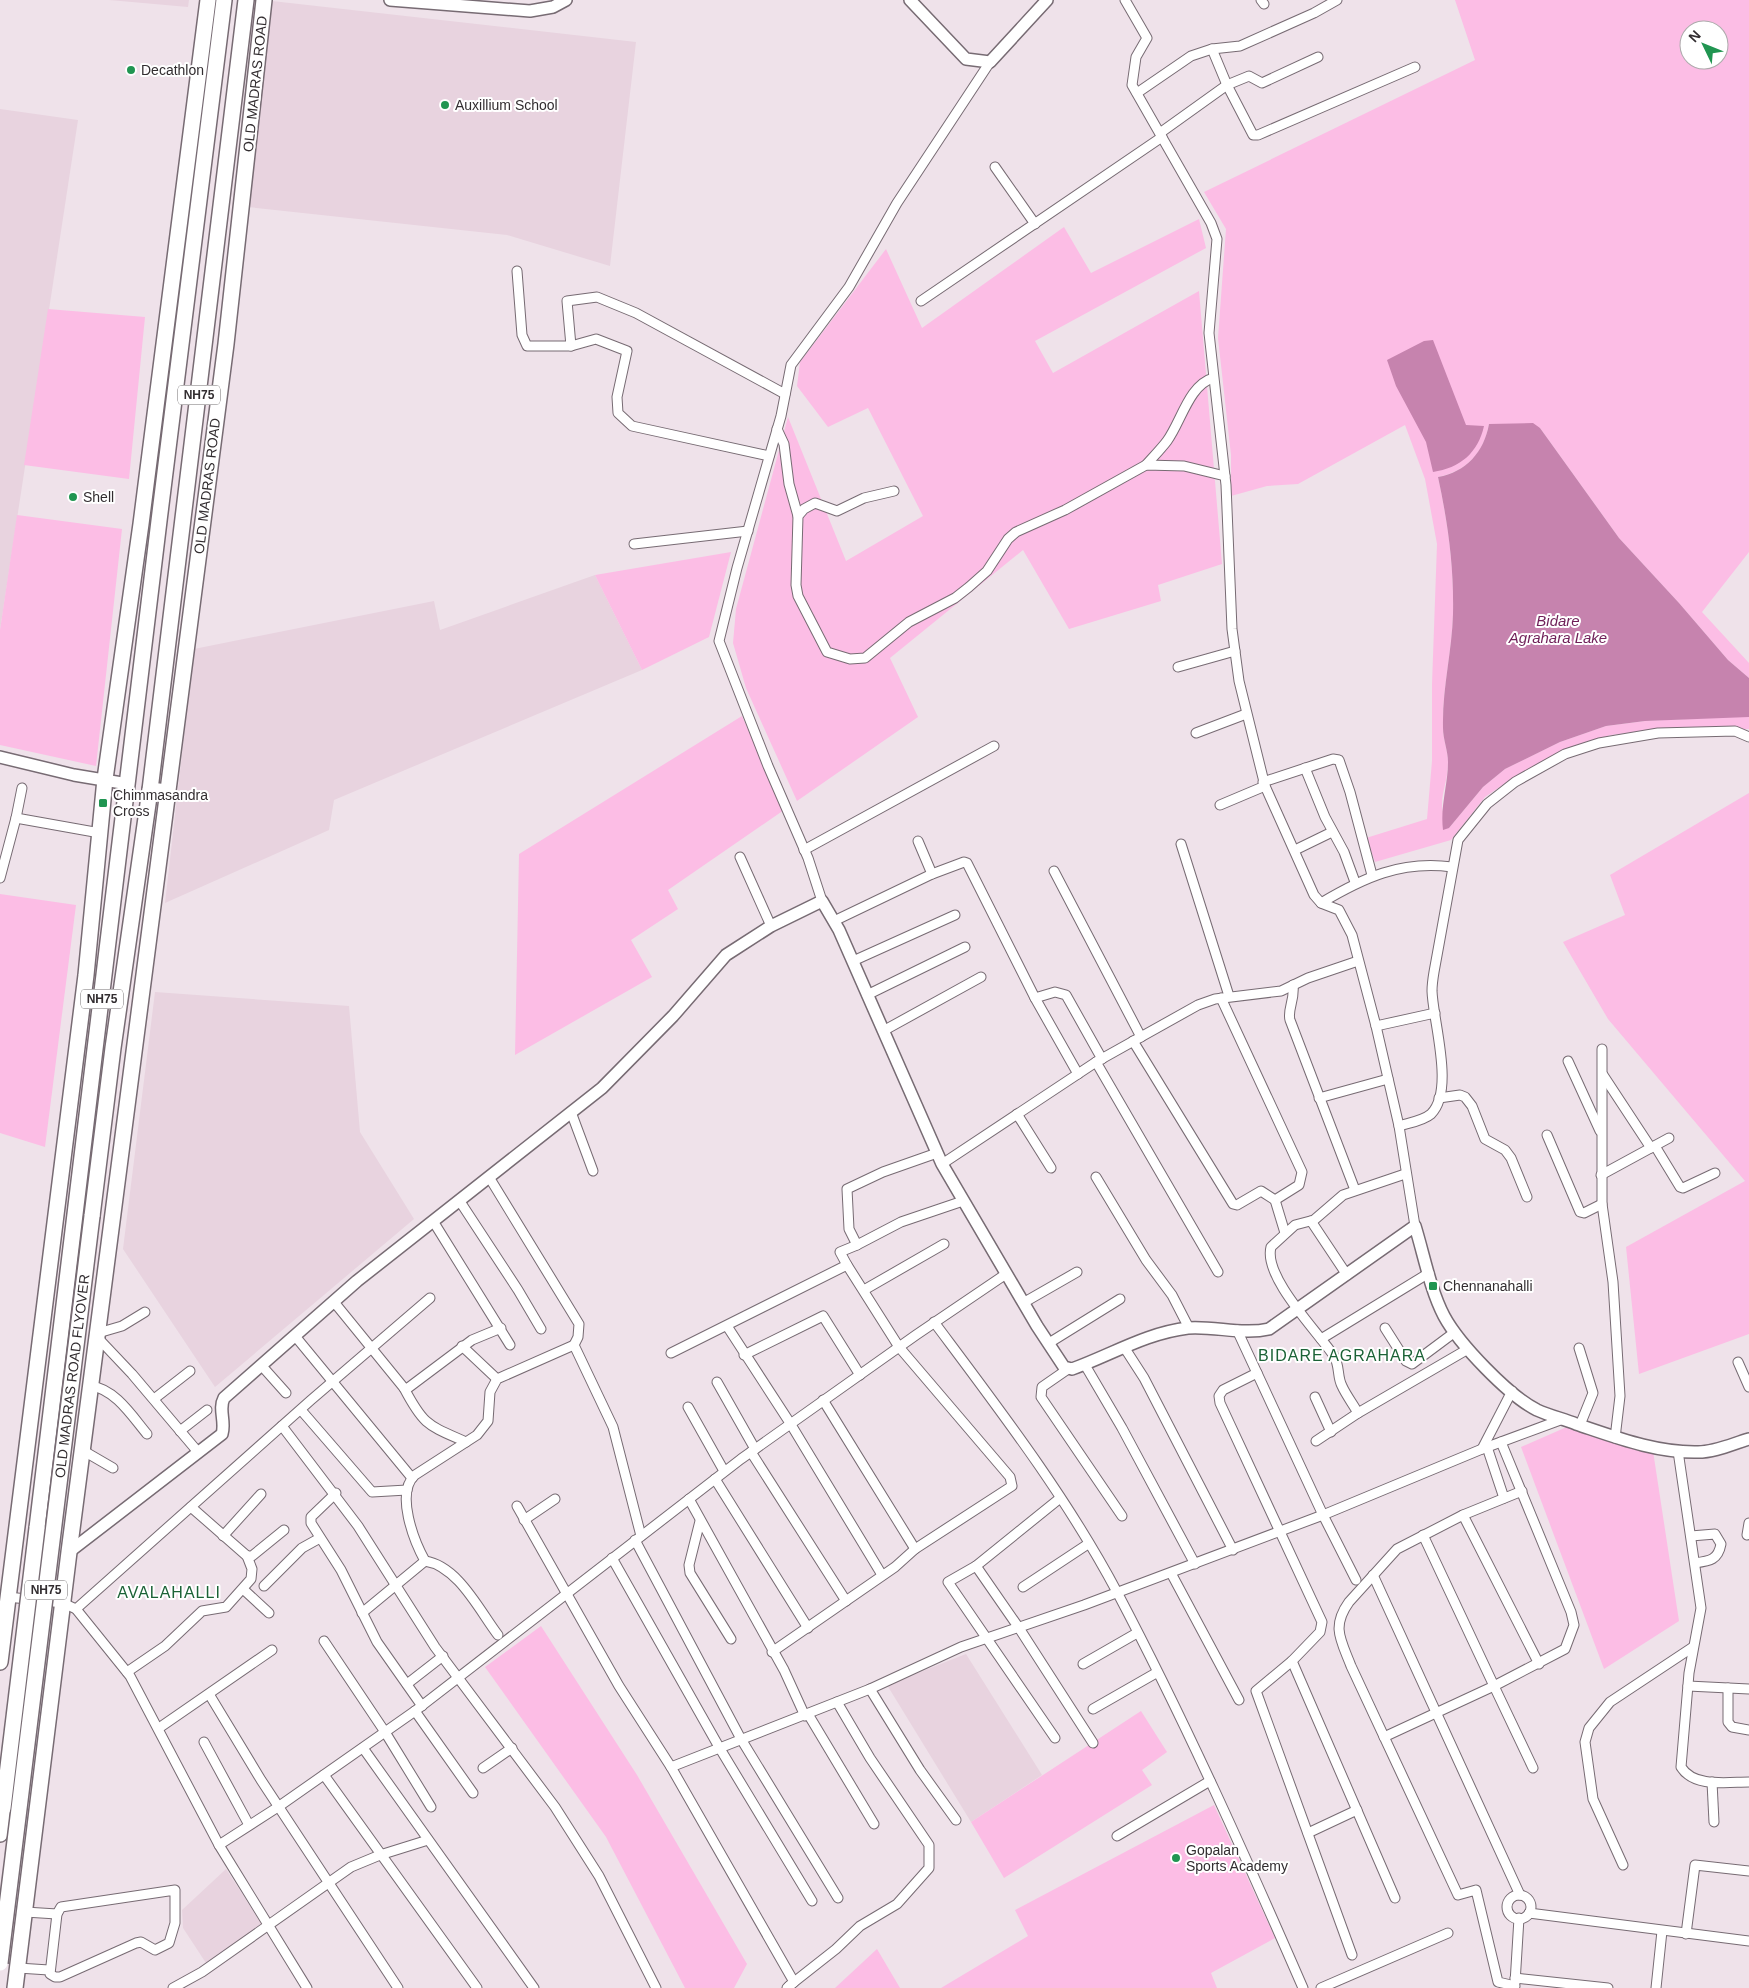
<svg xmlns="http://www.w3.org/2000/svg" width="1749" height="1988" viewBox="0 0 1749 1988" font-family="Arial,sans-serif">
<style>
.built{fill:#e8d3df}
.green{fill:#fcbde5;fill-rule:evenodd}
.water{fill:#c683ae}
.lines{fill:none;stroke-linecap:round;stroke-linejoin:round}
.minor-casing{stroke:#776b73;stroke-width:11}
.tertiary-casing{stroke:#776b73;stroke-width:14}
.primary-casing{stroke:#776b73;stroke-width:18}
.trunk-casing{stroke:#776b73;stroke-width:18}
.minor{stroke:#fff;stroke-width:9}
.tertiary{stroke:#fff;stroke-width:11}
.primary{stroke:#fff;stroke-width:15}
.trunk{stroke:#fff;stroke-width:15}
.trunk-bridge-casing{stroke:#776b73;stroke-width:18;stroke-linecap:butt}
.trunk-bridge{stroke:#fff;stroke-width:15}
.poi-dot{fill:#209551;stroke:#fff;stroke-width:2}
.labels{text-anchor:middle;stroke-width:4;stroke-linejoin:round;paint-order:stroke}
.shield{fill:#fff;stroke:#706c6e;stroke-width:1}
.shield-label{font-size:12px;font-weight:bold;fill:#322d30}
.poi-label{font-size:14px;fill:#322d30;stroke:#fff;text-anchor:start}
.street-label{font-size:14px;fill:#322d30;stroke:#fff}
.water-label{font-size:15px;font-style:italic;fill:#6f1f58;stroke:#fff}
.quarter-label{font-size:16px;letter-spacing:1px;fill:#1b6236;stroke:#fff}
</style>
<rect width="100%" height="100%" fill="#efe2ea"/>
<g class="built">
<polygon points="109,0 189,0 188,7"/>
<polygon points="272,1 636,42 610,266 507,235 248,207"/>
<polygon points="0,109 78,120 0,630"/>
<polygon points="595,575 642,670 334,800 329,830 165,903 194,649 434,601 440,630"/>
<polygon points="155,992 349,1006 360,1132 414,1219 215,1387 123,1249"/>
<polygon points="966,1654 1042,1775 971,1822 887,1685"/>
<polygon points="226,1869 263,1926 206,1963 183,1928 182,1910"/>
</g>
<g class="green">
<path d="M1455,0H1749V552L1702,612L1749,663V678L1728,660L1679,603L1619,538L1540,428L1489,424C1484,452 1467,471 1438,477C1448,523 1454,567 1453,614C1452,652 1442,689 1443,728C1443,739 1448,751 1448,762C1448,790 1434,800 1449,828L1483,787L1505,769L1560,742L1606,726L1645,721L1746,716L1749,717V729L1653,730L1611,735L1563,750L1513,778L1485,797L1451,840L1375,862L1366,838L1427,819L1432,761V684L1437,544L1425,479L1405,425L1298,484L1267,486L1231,496V455L1218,338L1226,229L1204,192L1475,60ZM1689,30H1719V60H1689Z"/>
<polygon points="1199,219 1206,248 1035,341 1053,373 1199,291 1222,564 1158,585 1161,601 1069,629 1023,550 890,658 918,717 797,801 746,688 733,643 736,609 788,417 846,561 923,516 868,408 828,427 797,386 800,362 886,249 922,328 1064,227 1091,273"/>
<polygon points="48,309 145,317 129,479 24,465"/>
<polygon points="17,515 122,529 96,766 0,745 0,630"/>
<polygon points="731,552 709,637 642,670 595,575"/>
<polygon points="742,716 784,810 668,890 678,909 631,940 652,977 515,1055 519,854"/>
<polygon points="1749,793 1749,1334 1639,1374 1626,1247 1745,1181 1608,1019 1563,942 1625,915 1610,875"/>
<polygon points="0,894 76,905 45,1147 0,1133"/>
<polygon points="1569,1426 1653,1451 1679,1621 1604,1669 1521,1447"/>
<polygon points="541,1626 637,1775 747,1964 734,1988 685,1988 606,1837 485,1667"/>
<polygon points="1141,1711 1167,1752 1142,1770 1152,1785 1004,1878 971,1822"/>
<polygon points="1214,1805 1275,1938 1211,1973 1217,1988 941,1988 1028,1936 1015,1910"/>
<polygon points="877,1949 900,1988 835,1988"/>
</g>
<g class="water">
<path d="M1433,340L1466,425L1484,426C1478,453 1460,468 1433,472L1426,442L1396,386L1387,360L1424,341Z"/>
<path d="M1533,423L1540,428L1619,538L1679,603L1728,660L1749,678V717L1645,721L1606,726L1560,742L1505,769L1483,787L1449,828L1443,830C1440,806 1448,785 1448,762C1448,751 1443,739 1443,728C1442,689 1452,652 1453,614C1454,567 1448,523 1438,477C1466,472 1484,452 1489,424Z"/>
</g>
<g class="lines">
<g class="minor-casing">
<g id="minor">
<polyline points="1125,0 1147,38 1136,57 1132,85 1211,223 1217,239 1209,333 1226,485 1232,629 1239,681 1265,786 1314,895 1321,903 1339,910 1352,935 1376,1026 1399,1126 1415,1226"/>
<polyline points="1261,0 1264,4"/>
<polyline points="1212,49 1227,85 1253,135 1258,135 1415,67"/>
<polyline points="1137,93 1191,56 1212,49 1240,46 1314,13 1337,0"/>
<polyline points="1160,133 1227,85 1249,76 1262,83 1318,57"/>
<polyline points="995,167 1035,224"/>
<polyline points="517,271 522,335 527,346 571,346 567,301 597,297 636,313 785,394"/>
<polyline points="921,301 1162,137"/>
<polyline points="571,346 596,339 627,351 617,397 618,413 632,426 769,456"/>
<polyline points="777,429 784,444 789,484 798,516"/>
<path d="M1146,465C1153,457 1161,449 1167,441C1181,422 1189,385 1213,378"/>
<polyline points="894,491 864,498 837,511 815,503 804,509 798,516 796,585 798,596 827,652 850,659 865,658 909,622 955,598 969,587 987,571 1008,539 1016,532 1065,510 1146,465 1184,466 1225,476"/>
<polyline points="634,544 748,531"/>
<polyline points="1178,667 1235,651"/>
<polyline points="1196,733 1246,714"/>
<polyline points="1305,768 1325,817 1344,852 1355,882"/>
<polyline points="1263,782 1333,759 1339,760 1350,792 1372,875"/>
<polyline points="1220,805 1265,786"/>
<polyline points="16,818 22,788"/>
<polyline points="918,841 932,874"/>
<polyline points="1181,844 1229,996"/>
<polyline points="804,850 994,746"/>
<polyline points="1295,850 1332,832"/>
<polyline points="740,857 771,926"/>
<polyline points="1054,871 1141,1037"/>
<polyline points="0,878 16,818 100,833"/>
<polyline points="822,901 808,858 768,766 719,641 737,568 781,416 791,365 849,287 897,203 990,62"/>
<path d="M1321,903C1363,878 1401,860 1452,867"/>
<polyline points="834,921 932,874 964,862 967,863 1035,998 1078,1074"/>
<polyline points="853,961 955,915"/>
<path d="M1293,985C1295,1000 1287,1010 1290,1020L1355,1190"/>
<polyline points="867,995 965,947"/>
<polyline points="1035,998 1055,992 1066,995 1102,1059"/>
<polyline points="1376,1026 1435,1013"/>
<polyline points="883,1031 981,977"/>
<polyline points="1133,1041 1233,1204 1237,1205 1261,1191 1275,1200 1299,1185 1302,1172 1221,998"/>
<polyline points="1602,1049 1602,1204 1613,1282 1620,1396 1615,1438"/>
<polyline points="1568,1061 1600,1131"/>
<polyline points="1096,1062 1218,1272"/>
<polyline points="1603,1075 1651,1148"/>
<polyline points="1319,1098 1388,1079"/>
<polyline points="1439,1098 1460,1095 1465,1097 1472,1106 1485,1139 1505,1150 1511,1158 1527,1197"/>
<polyline points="571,1112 593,1171"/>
<polyline points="1017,1114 1051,1168"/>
<path d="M1399,1126C1408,1123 1423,1121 1431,1114C1455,1090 1433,1022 1432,991C1432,984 1433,978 1434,972L1458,840L1487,804L1515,782L1565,754L1599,743L1658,733L1735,731L1749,737"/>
<polyline points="1547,1135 1580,1212 1584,1213 1602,1204"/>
<polyline points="1655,1146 1680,1187 1683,1188 1715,1173"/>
<polyline points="942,1164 1096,1062 1198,1005 1215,999 1281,991 1308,978 1358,961"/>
<polyline points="1601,1175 1669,1138"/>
<polyline points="489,1177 579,1324 578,1337 574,1345 613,1427 641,1536"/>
<polyline points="1096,1177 1146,1260 1172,1295 1189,1328"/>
<polyline points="459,1200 518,1290 541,1329"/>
<polyline points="1275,1200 1285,1233"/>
<polyline points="433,1221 510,1345"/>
<polyline points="1311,1221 1347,1275"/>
<polyline points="857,1245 901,1222 963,1201"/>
<polyline points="847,1265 840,1252 857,1245 849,1229 847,1189 883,1172 937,1153"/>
<polyline points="864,1290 944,1244"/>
<polyline points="334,1302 404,1388 408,1388 472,1340 501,1328"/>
<polyline points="1023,1303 1077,1272"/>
<path d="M934,1322C999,1409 1066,1496 1117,1592C1185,1721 1245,1855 1303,1988"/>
<polyline points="727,1326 790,1423 882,1575"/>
<polyline points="1385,1328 1406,1361 1412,1364 1455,1332"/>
<polyline points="98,1333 122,1326 145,1312"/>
<polyline points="295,1336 412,1478"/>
<polyline points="97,1337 132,1374 198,1452"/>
<polyline points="1321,1339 1429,1273"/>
<polyline points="1049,1343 1120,1299"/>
<polyline points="462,1346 497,1379"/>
<polyline points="1124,1347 1144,1378 1233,1550"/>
<polyline points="1579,1348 1593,1393 1580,1425"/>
<polyline points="671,1353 847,1265 899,1347 1010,1477 1012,1486 915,1549 895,1567 772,1652"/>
<polyline points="744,1355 823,1316 860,1375"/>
<polyline points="1738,1362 1749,1387"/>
<polyline points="261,1365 286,1393"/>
<polyline points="1085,1365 1122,1428 1195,1564"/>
<polyline points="1068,1369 1042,1387 1041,1397 1122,1516"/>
<polyline points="1257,1373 1223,1390 1219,1396 1220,1403 1322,1622 1320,1632 1292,1661 1395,1898"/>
<polyline points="717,1382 755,1449"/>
<path d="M91,1386C115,1389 132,1416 147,1434"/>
<path d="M404,1388C424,1426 428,1425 466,1442"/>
<polyline points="1315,1397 1331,1432"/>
<polyline points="154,1399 190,1371"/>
<polyline points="823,1400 915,1549"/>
<polyline points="688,1407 724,1471"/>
<polyline points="301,1410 372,1492 407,1490"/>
<polyline points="1358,1413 1468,1349"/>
<polyline points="282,1426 358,1526 435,1647 555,1807 599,1876 656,1988"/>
<polyline points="180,1431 207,1410"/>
<path d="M1316,1441L1358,1413C1353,1404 1346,1395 1342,1386C1337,1377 1340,1366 1334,1356C1318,1332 1263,1277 1271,1247L1295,1225L1314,1220L1343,1195L1405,1174"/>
<polyline points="1501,1442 1571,1612 1574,1625 1565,1649 1494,1686 1533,1768"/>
<polyline points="1487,1447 1504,1498"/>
<polyline points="1482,1449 1512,1391"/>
<polyline points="82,1450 113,1468"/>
<path d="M1678,1451L1701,1608L1689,1673L1681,1767C1694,1788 1728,1782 1749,1782"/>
<polyline points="751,1452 846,1601"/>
<polyline points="715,1479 808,1628"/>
<polyline points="336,1493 311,1517 311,1523 341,1570 377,1642 422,1706"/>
<polyline points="689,1499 784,1670 805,1716"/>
<polyline points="517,1506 619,1686 671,1767 794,1982 787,1988"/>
<polyline points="1463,1515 1539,1664"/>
<polyline points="524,1520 555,1499"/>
<polyline points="700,1521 689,1565 690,1573 731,1639"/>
<polyline points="1747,1535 1749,1523"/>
<polyline points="223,1536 261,1494"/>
<path d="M1691,1536L1715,1534L1721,1544C1718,1560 1710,1561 1695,1563"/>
<polyline points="635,1540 741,1739 838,1898"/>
<polyline points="247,1556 252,1556 284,1530"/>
<polyline points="612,1558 719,1747 812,1901"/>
<path d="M425,1561C414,1541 395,1493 415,1475L477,1435L488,1421L490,1392L497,1379L574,1345"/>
<polyline points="976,1566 1019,1628 1093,1743"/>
<polyline points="1171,1573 1239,1700"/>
<polyline points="1373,1575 1520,1895"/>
<polyline points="1356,1580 1323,1515 1482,1449 1563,1419"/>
<polyline points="264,1586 302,1548 320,1538"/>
<polyline points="1023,1587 1088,1544"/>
<polyline points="243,1589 269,1613"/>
<polyline points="8,1597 63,1603 76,1609 130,1676 219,1845 307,1988"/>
<polyline points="76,1609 311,1400 430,1298"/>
<path d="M362,1613L425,1561C458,1566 479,1610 498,1635"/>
<polyline points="324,1641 385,1732 431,1807"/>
<polyline points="1292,1661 1256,1691 1352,1955"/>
<polyline points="1083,1664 1137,1633"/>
<polyline points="127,1672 165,1646 202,1611 226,1607 251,1579 252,1569 247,1556 191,1507"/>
<polyline points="407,1684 443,1656"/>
<polyline points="1688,1686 1749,1689"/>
<polyline points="1728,1688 1728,1722 1732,1727 1749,1730"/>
<polyline points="870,1689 920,1770 956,1820"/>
<polyline points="209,1694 261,1780 398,1988"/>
<polyline points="1093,1709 1156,1673"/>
<polyline points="415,1711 473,1793"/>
<polyline points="808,1714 874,1824"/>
<polyline points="159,1728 272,1650"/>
<polyline points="1384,1737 1494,1686 1423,1535"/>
<polyline points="1055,1738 948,1582 976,1566 1059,1499"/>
<polyline points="204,1742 249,1825"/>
<polyline points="363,1748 534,1988"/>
<polyline points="671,1767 870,1689 961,1647 1084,1605 1323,1515 1237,1330"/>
<polyline points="483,1768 512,1748"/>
<polyline points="324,1775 477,1988"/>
<polyline points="1712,1782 1714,1822"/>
<polyline points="1308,1833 1357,1810"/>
<polyline points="1117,1836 1210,1781"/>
<polyline points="219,1845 278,1807 415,1711 741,1459 916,1335 1006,1274"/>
<polyline points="1623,1865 1593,1799 1585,1742 1589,1728 1610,1702 1693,1647"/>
<polygon points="175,1890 175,1923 169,1943 155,1950 141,1942 136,1943 60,1977 55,1977 50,1974 57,1914 61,1907"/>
<circle cx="1519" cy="1907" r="12"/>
<polyline points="25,1912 57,1914"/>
<polyline points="1529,1913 1749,1941"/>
<polyline points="1686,1934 1695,1865 1749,1871"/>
<polyline points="18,1968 49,1970"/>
<polyline points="1515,1978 1608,1988"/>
<polyline points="1515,1983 1519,1918"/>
<polyline points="789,1986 836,1949 860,1926 897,1904 929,1868 929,1845 870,1758 837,1702"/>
<path d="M1515,1986L1498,1982L1476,1890L1458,1895L1351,1666C1341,1640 1331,1627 1349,1602L1397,1549L1463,1515L1522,1491"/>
<polyline points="173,1988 202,1972 351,1867 380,1855 428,1840"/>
<polyline points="1321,1988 1448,1933"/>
<polyline points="1656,1988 1662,1931"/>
</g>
</g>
<g class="tertiary-casing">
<g id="tertiary">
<polyline points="390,0 530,11 553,7 566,0"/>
<polyline points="910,0 966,59 990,62 1047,0"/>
<polyline points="0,757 74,775 128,784"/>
<path d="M69,1552L222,1434C226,1422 218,1409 224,1398L357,1281L602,1088L673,1016L726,955L771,926L822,901L839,930L942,1164L1037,1326L1064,1367L1072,1369C1111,1355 1146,1333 1188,1328C1215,1326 1243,1335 1269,1329L1415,1226C1424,1255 1430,1289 1444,1316C1459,1344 1509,1396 1537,1410C1550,1416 1564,1419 1576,1424C1615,1437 1656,1453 1698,1452C1715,1452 1732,1444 1749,1439"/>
</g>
</g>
<g class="primary-casing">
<g id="primary">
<polyline points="0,1662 86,975 105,779 141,524 208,0"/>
<polyline points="15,1988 69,1552 226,344 264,0"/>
</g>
</g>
<g class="trunk-casing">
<g id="trunk">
<polyline points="150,790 167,792"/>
<polyline points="92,1216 113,1048 150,790 246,0"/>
<path d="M37,1528C99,1019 159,509 224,0"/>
<polyline points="0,1834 3,1808"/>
</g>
</g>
<use href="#minor" class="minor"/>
<use href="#tertiary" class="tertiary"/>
<use href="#primary" class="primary"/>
<use href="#trunk" class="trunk"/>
<g class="trunk-bridge-casing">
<g id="trunk-bridge">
<polyline points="3,1808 37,1528"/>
<polyline points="0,1963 92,1216"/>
</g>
</g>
<use href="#trunk-bridge" class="trunk-bridge"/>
</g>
<g class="poi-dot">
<circle cx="131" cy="70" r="5"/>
<circle cx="445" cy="105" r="5"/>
<circle cx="73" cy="497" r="5"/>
<rect x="98" y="798" width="10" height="10" rx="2.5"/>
<rect x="1428" y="1281" width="10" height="10" rx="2.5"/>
<circle cx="1176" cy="1858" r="5"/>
</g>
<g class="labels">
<g class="shield">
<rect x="178" y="385.5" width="42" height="19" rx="4"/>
<rect x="81" y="989.5" width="42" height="19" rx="4"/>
<rect x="25" y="1580.5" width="42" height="19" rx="4"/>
</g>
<g class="shield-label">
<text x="199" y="399">NH75</text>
<text x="102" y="1003">NH75</text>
<text x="46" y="1594">NH75</text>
</g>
<g class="poi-label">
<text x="141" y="75">Decathlon</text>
<text x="455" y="110">Auxillium School</text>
<text x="83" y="502">Shell</text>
<text x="113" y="800">Chimmasandra<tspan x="113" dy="16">Cross</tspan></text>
<text x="1443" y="1291">Chennanahalli</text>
<text x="1186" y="1855">Gopalan<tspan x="1186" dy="16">Sports Academy</tspan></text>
</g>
<g class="street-label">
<text transform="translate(255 84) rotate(-84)" y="5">OLD MADRAS ROAD</text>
<text transform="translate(207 486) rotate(-83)" y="5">OLD MADRAS ROAD</text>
<text transform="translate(72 1376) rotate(-83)" y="5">OLD MADRAS ROAD FLYOVER</text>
</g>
<g class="water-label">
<text x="1558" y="626">Bidare<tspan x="1558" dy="17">Agrahara Lake</tspan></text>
</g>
<g class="quarter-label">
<text x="1342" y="1361">BIDARE AGRAHARA</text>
<text x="169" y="1598">AVALAHALLI</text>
</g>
</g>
<g transform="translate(1704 45) rotate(313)"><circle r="24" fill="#ffffff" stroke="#adabac"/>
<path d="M0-4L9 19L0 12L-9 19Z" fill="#209551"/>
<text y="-8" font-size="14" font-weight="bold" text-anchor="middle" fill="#322d30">N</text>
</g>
</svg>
